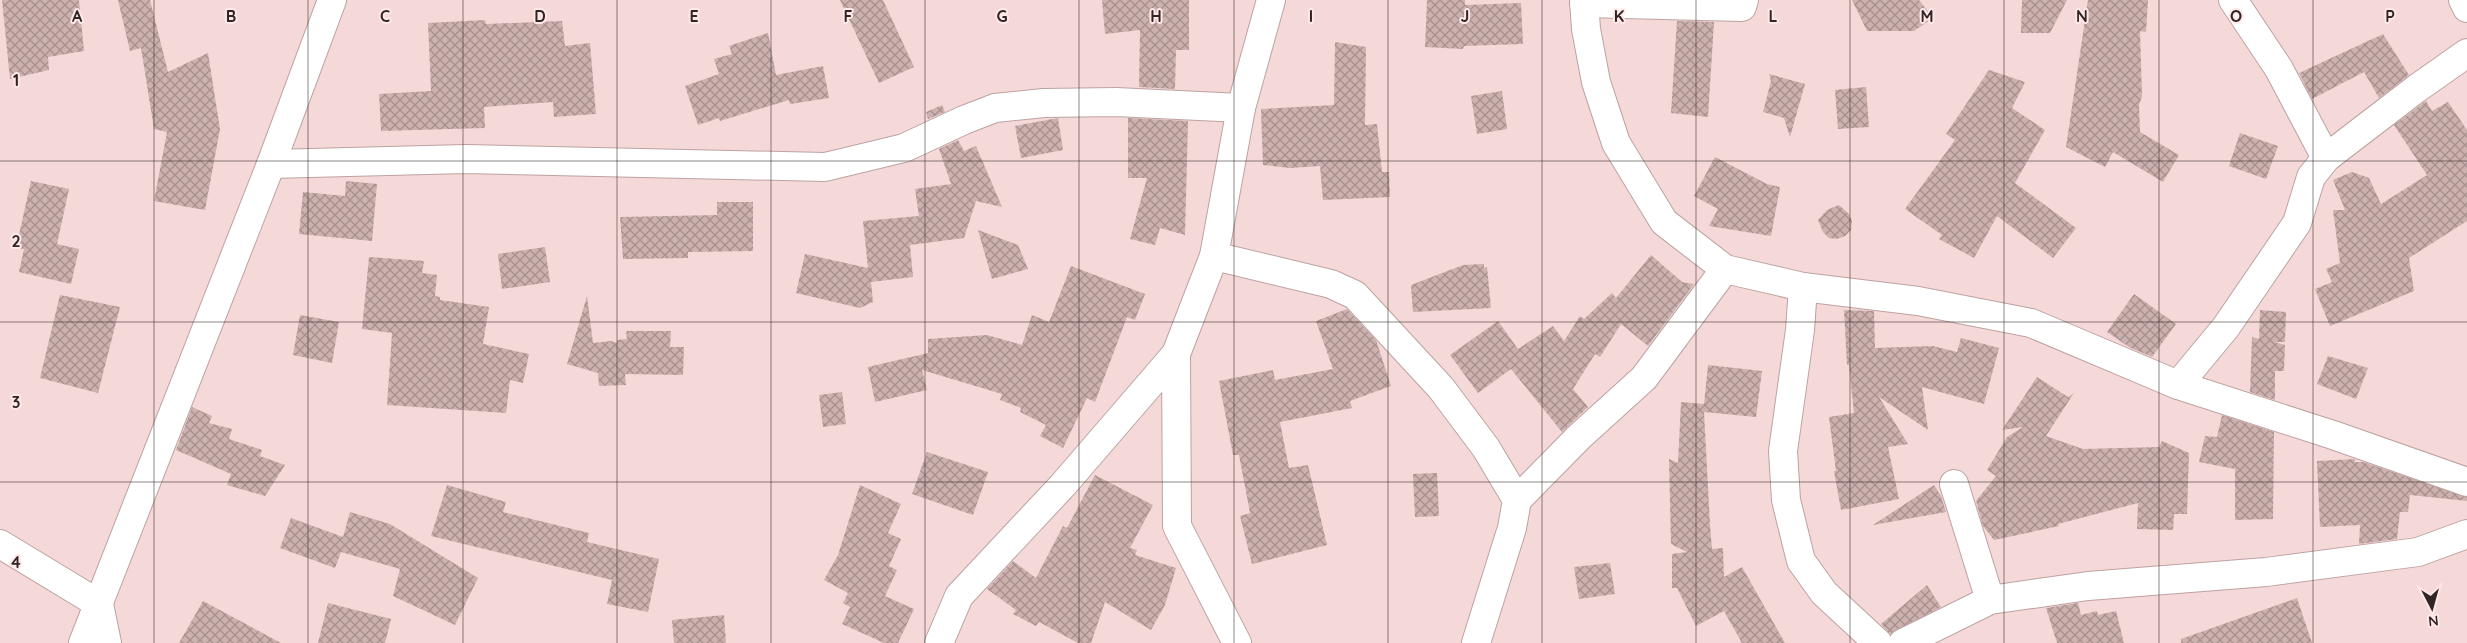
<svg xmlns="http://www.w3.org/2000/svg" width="2467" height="643" viewBox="0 0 2467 643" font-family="Quicksand,sans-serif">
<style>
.building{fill:url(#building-cross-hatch)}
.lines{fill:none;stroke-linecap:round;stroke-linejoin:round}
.minor-casing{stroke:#bda2a1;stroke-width:30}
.minor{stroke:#fff;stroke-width:28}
.grid{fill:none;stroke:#2f2524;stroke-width:1;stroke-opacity:0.55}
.grid-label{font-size:16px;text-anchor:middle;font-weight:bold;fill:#2f2524;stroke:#ffe8e7;stroke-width:4;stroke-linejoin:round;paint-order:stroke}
</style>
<defs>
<pattern id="building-cross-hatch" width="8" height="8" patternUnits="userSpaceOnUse" patternTransform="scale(1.25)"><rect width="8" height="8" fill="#ccb1af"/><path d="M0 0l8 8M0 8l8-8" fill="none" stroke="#a6908e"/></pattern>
</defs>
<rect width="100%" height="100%" fill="#f5d9d8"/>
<g class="building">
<polygon points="2,0 79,0 84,51 48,57 49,70 10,79"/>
<polygon points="118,0 150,0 168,72 208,53 220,129 205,210 154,201 167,132 154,129 141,48 130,51"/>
<polygon points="840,0 883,0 914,67 879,83"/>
<polygon points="1102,0 1189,0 1189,50 1176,50 1175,89 1139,87 1140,30 1105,34"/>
<polygon points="1427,0 1465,0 1465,5 1521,3 1523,44 1464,46 1463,49 1425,47"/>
<polygon points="1852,0 1919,0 1933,18 1914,31 1867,31"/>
<polygon points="2022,0 2067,0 2050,33 2021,33"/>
<polygon points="2088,0 2148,0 2146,32 2140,31 2142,96 2139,105 2140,132 2179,155 2163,182 2113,152 2105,167 2066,147"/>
<polygon points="485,20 486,24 562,21 565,46 590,43 596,114 554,117 553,102 484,107 485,128 381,131 379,94 431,91 428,23"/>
<polygon points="1677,21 1714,22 1708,117 1671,113"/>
<polygon points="768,33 776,75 823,66 829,98 790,104 789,100 720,121 719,118 698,125 685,86 719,74 714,59 732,54 729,46"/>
<polygon points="2383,34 2409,75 2379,98 2364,72 2312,99 2299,73"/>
<polygon points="1335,42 1366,47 1365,125 1377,124 1382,172 1389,172 1390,197 1323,200 1320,166 1290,168 1263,165 1261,109 1334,105"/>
<polygon points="1989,70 2025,82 2012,108 2045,130 2015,183 2076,228 2053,258 1997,216 1974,258 1939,239 1942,235 1905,209 1955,140 1946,134"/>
<polygon points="1769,74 1805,84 1790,137 1784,118 1763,112 1771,81"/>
<polygon points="1866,87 1869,127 1838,129 1835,90"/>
<polygon points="1502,91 1507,129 1477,134 1471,96"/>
<polygon points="2426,101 2432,111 2448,102 2467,130 2467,221 2409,258 2414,291 2330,326 2315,289 2332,282 2326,269 2340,263 2333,210 2345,210 2333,180 2352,172 2369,178 2381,204 2427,175 2394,125"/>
<polygon points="942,105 945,112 928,119 926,112"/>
<polygon points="1058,118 1063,150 1021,158 1015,126"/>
<polygon points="1128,118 1188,121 1185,235 1160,228 1155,245 1130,239 1147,178 1128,178"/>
<polygon points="2240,133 2278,146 2266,179 2229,166"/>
<polygon points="958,140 964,151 976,146 1002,207 976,201 964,238 910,245 913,277 871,282 873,302 860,308 796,293 805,254 868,268 863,221 919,216 915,189 951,184 939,149"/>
<polygon points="1715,157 1767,184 1780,187 1771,236 1709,226 1718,209 1694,196"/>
<polygon points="31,181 69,189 57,244 79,249 71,284 19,272 24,249 16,248"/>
<polygon points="346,181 377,184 372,241 299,234 303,192 345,196"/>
<polygon points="717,202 753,202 753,251 688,252 688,258 623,259 620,217 717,215"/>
<polygon points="1839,205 1849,214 1852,221 1851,230 1845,236 1837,239 1829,238 1823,232 1818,220 1827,210"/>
<polygon points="978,230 1018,245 1028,269 992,279"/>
<polygon points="545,247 550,282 502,289 498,254"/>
<polygon points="1651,255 1682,282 1694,284 1648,346 1621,324 1600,357 1595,354 1573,389 1588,407 1562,432 1511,369 1478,393 1450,355 1498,321 1518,349 1553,326 1564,341 1580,316 1584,319 1612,293 1616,298"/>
<polygon points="369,257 424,261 422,273 437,275 435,296 440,297 440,300 489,307 483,344 529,354 523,383 510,380 506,413 387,405 392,333 362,329"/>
<polygon points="1484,264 1484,268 1487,267 1491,308 1413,312 1411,285 1463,265"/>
<polygon points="1071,266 1145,294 1135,320 1127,317 1095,402 1087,398 1063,448 1040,436 1046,425 1020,412 1021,408 1000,400 1002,394 922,370 927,390 875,402 868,367 928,353 928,339 987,335 1022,345 1032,315 1049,322"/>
<polygon points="2134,294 2176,324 2152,357 2129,347 2107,332"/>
<polygon points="60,295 120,307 98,393 40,378"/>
<polygon points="587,296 593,343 611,341 617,343 617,340 627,339 626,331 671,331 670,347 684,347 683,375 625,374 626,385 599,386 598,373 567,364"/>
<polygon points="1347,309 1376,340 1391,386 1350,401 1352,408 1280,422 1289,468 1308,465 1327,545 1252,564 1240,516 1250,513 1239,455 1233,455 1219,381 1273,370 1275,380 1333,369 1316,321"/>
<polygon points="1844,310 1874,311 1875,348 1933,346 1957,352 1961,338 1999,348 1984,404 1922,387 1928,430 1879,397 1908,444 1888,447 1899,499 1841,510 1834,471 1836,471 1829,417 1854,413 1849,365 1847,365"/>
<polygon points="2260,310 2286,312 2285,342 2274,342 2285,345 2284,371 2275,371 2275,400 2250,392 2252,337 2259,339"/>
<polygon points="300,315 339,322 332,363 293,355"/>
<polygon points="2328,356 2368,368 2356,399 2317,384"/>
<polygon points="1708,365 1762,371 1756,417 1704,412 1710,525 1712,549 1723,548 1724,577 1742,567 1785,643 1742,643 1724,611 1696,626 1677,588 1672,588 1672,554 1687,552 1671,544 1669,459 1678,463 1681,402 1704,404"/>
<polygon points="2037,377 2068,397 2074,393 2046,436 2083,449 2159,447 2162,441 2189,453 2187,514 2174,514 2173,530 2137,529 2138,503 2058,524 2059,526 1994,540 1983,526 1976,501 1996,476 1987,470 2007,437 2023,427 2002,430"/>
<polygon points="842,392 846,424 823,427 819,395"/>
<polygon points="192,407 212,416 209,423 232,429 229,439 262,450 260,456 285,465 265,496 227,485 231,474 176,450"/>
<polygon points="2222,415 2274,432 2273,519 2235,520 2235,469 2199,462 2205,436 2217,437"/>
<polygon points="927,452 988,472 973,515 912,494"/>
<polygon points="2355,459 2355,462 2363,462 2467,497 2467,501 2410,495 2408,512 2400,512 2397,539 2359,544 2360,525 2320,527 2317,461"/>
<polygon points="1437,473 1439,516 1415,517 1413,474"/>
<polygon points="1095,475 1153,505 1130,548 1137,550 1135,555 1176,568 1165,605 1151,630 1105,602 1091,643 1078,643 1039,622 1036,626 1013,614 1016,610 987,589 1013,561 1036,578 1063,526 1067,528"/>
<polygon points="447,485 506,502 503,512 589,533 587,542 659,559 648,612 607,604 612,580 431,536"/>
<polygon points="860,485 901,504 888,533 901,539 889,566 897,570 885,596 914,609 898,643 884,643 842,624 850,607 843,603 848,593 824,580 838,555"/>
<polygon points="1934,485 1941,496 1946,512 1873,525"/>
<polygon points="350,512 390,524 478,578 455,625 393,596 400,569 341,552 335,568 280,548 291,518 343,537"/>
<polygon points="1610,563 1615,594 1579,599 1574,567"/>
<polygon points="1927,585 1941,607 1890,634 1881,624"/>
<polygon points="2297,598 2312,643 2181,643 2181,639"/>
<polygon points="203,601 281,643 179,643"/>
<polygon points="328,603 391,619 385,643 318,643"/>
<polygon points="2078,603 2081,615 2097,611 2098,615 2116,611 2124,643 2057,643 2046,608"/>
<polygon points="724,615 726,643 674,643 672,620"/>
</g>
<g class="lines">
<g class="minor-casing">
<g id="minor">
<polyline points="1584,0 1586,29 1596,82 1616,143 1664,222 1725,269 1803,287 1800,330 1783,451 1786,500 1801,561 1824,593 1878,643"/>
<polyline points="2233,0 2279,69 2326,158"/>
<polyline points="2463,0 2467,8"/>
<polyline points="1584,3 1742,7 1744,0"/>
<polyline points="271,164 466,159 825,167 904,148 964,120 995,108 1044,103 1116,102 1241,108"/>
<polyline points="1214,256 1331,284 1355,295 1441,388 1486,448 1517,500 1512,528 1476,643"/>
<polyline points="1803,287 1918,301 2031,323 2178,385 2333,435 2467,482"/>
<polyline points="1176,354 1177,526 1237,643"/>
<polyline points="2178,385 2226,327 2297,223 2311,177 2326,158 2416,89 2467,53"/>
<polyline points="1954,484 1990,600"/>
<polyline points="1517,500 1579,437 1644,378 1725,269"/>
<polyline points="0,544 99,604 107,643"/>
<polyline points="83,643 271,164 332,0"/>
<polyline points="939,643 959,596 1063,485 1176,354 1214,256 1241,108 1271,0"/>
<polyline points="1903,643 1990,600 2088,586 2266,572 2418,552 2467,534"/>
</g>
</g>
<use href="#minor" class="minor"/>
</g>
<path class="grid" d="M154,0V643M308,0V643M463,0V643M617,0V643M771,0V643M925,0V643M1079,0V643M1234,0V643M1388,0V643M1542,0V643M1696,0V643M1850,0V643M2004,0V643M2159,0V643M2313,0V643M0,161H2467M0,322H2467M0,482H2467"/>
<g class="grid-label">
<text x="77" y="22">A</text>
<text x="231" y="22">B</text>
<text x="385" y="22">C</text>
<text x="540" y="22">D</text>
<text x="694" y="22">E</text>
<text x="848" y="22">F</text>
<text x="1002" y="22">G</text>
<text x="1156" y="22">H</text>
<text x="1311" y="22">I</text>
<text x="1465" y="22">J</text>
<text x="1619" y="22">K</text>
<text x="1773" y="22">L</text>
<text x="1927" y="22">M</text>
<text x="2082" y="22">N</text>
<text x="2236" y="22">O</text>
<text x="2390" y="22">P</text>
<text x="16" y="86">1</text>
<text x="16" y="247">2</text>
<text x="16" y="408">3</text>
<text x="16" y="568">4</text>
</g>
<g transform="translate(2432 608) rotate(174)" stroke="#ffe8e7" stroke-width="4" paint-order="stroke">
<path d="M0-4L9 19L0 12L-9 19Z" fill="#2f2524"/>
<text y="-8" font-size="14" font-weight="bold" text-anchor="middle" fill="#2f2524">N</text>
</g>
</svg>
